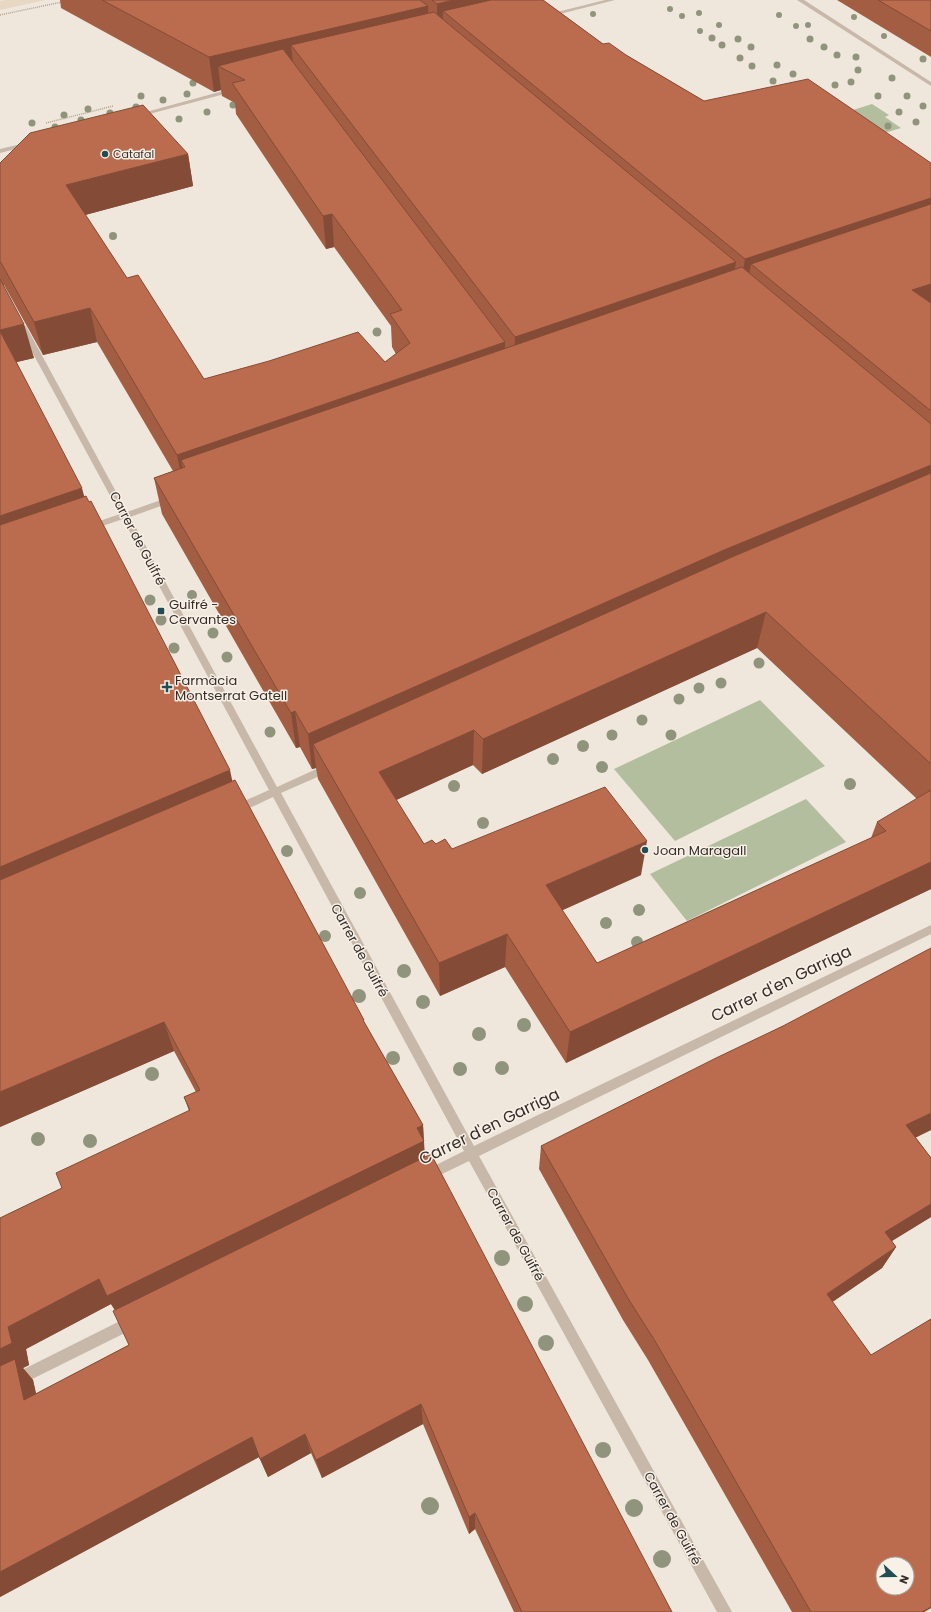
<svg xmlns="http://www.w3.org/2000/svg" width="931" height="1612" viewBox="0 0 931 1612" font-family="Poppins,sans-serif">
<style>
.green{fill:#b2be9d}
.plaza{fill:#e7d8c4}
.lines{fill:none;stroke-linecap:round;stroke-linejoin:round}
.path{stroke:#b3a293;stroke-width:1.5;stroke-dasharray:1 1;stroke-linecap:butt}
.street{fill:#c7b8a9;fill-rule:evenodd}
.tree{fill:#91947c}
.wall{fill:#a25d43;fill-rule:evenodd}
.shaded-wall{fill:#844c37}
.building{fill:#bc6c4e;stroke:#844c37;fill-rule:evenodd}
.poi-dot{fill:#214e53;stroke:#f8f1e8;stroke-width:1.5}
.labels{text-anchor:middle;stroke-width:3;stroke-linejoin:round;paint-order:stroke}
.far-poi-label{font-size:11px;fill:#352d28;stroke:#f8f1e8;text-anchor:start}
.street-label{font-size:13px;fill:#352d28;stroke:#f8f1e8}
.poi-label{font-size:13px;fill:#352d28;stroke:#f8f1e8;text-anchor:start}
.near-street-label{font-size:16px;fill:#352d28;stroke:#f8f1e8}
</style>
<rect width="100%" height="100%" fill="#f0e7dc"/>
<g class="green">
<polygon points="872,104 889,115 885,117 901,128 881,134 853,110"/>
<polygon points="760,700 825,766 675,841 614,769"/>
<polygon points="806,799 846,842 687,921 650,874"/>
</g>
<polygon class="plaza" points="5,0 46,0 0,10 0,1"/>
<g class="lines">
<g class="path">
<polyline points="0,15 62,2"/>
<polyline points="46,123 113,106"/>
</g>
<g class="street">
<polygon points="605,0 615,0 548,17 545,15"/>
<polygon points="797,0 804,0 931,82 931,86"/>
<polygon points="234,88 237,90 236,91 138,117 135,115"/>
<polygon points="29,142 32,144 31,145 0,153 0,149"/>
<polygon points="19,324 22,324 26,326 127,512 172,496 176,499 175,501 130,517 277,787 325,765 331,765 333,768 331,771 281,793 474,1146 931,925 931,934 479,1156 732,1612 717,1612 469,1161 432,1179 428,1181 424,1179 422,1175 424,1171 464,1151 273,797 241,812 233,812 232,809 233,806 269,790 123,519 91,530 87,527 88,525 120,514 18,326"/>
<polygon points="132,1315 137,1317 139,1322 137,1327 0,1395 0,1381"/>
</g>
</g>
<g class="tree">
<circle cx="670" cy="9" r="3"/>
<circle cx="699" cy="13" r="3"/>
<circle cx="593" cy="14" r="3"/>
<circle cx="779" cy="15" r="3"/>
<circle cx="682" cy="16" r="3"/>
<circle cx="854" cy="17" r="3"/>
<circle cx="719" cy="25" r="3"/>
<circle cx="808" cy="25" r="3"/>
<circle cx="796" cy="26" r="3"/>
<circle cx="700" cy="31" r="3"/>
<circle cx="884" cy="36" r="3"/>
<circle cx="712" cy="38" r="3.5"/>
<circle cx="738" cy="39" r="3.5"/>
<circle cx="810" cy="39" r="3.5"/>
<circle cx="722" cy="45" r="3.5"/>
<circle cx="751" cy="47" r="3.5"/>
<circle cx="824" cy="47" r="3.5"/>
<circle cx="837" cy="55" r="3.5"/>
<circle cx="856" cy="57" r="3.5"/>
<circle cx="740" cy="58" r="3.5"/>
<circle cx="923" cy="59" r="3.5"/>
<circle cx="777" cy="65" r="3.5"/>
<circle cx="752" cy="66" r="3.5"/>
<circle cx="858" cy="70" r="3.5"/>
<circle cx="793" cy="74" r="3.5"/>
<circle cx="892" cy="78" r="3.5"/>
<circle cx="773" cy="81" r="3.5"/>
<circle cx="851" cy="82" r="3.5"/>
<circle cx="193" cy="83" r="3.5"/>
<circle cx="835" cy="85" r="3.5"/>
<circle cx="187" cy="94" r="3.5"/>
<circle cx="141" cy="96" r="3.5"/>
<circle cx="878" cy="96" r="3.5"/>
<circle cx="907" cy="96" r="3.5"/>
<circle cx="163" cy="100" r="3.5"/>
<circle cx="233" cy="105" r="3.5"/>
<circle cx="923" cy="106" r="3.5"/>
<circle cx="136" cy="107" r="3.5"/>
<circle cx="88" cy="109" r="3.5"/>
<circle cx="207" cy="112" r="3.5"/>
<circle cx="899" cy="112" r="3.5"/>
<circle cx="110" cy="113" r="3.5"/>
<circle cx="64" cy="115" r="3.5"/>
<circle cx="179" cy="119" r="3.5"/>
<circle cx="81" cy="120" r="3.5"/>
<circle cx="916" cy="122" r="3.5"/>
<circle cx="32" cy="123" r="3.5"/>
<circle cx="888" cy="126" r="3.5"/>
<circle cx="55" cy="127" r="3.5"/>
<circle cx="113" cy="236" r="4"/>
<circle cx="377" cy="332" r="4.5"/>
<circle cx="192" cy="595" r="5"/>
<circle cx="150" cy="600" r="5.5"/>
<circle cx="161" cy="620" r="5.5"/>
<circle cx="213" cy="633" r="5.5"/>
<circle cx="174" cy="648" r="5.5"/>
<circle cx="227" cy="657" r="5.5"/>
<circle cx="759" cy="663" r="5.5"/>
<circle cx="721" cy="683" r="5.5"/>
<circle cx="699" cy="688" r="5.5"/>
<circle cx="679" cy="699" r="5.5"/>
<circle cx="642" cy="720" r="5.5"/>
<circle cx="270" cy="732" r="5.5"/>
<circle cx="612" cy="735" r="5.5"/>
<circle cx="671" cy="735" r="5.5"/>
<circle cx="583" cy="746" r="6"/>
<circle cx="553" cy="759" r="6"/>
<circle cx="602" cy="767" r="6"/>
<circle cx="850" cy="784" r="6"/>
<circle cx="454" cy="786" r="6"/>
<circle cx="483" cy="823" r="6"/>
<circle cx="287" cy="851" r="6"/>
<circle cx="360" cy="893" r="6"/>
<circle cx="639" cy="910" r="6"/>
<circle cx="606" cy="923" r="6"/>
<circle cx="325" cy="936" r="6"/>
<circle cx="637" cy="942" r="6"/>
<circle cx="404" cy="971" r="7"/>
<circle cx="359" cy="996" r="7"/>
<circle cx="423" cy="1002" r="7"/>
<circle cx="524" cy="1025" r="7"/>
<circle cx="479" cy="1034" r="7"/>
<circle cx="393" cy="1058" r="7"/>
<circle cx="502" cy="1068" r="7"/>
<circle cx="460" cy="1069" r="7"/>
<circle cx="152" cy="1074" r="7"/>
<circle cx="38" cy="1139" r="7"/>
<circle cx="90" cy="1141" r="7"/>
<circle cx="502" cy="1258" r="8"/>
<circle cx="525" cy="1304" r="8"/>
<circle cx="546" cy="1343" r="8"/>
<circle cx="603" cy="1450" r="8"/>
<circle cx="430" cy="1506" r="9"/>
<circle cx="634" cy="1508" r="9"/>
<circle cx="662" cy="1559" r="9"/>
</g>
<g class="wall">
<path d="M60,0H543L603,44L626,55L704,101L931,163V889L566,1063L505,967L440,996L318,779L316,768L312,769L300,747L296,748L162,514L154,478L173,471L97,342L43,355L4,285H3L34,358L16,362L84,496L232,781L365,1024L423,1125L425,1157L672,1612H514L475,1529L469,1534L423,1424L322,1478L311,1453L268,1477L259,1457L0,1597V1218L62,1188L189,1111L184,1097L196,1092L174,1051L0,1127V163L188,154L193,186L85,215L127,278L204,379L385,362L396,354L392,347L391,326L334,247L326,249L236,114L235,103L222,96L221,90L214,92L61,8ZM757,648L917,799L877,822L871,838L597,963L562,910L641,875L452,849L436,844H424L396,800L473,765L482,774ZM111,1304L115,1310L129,1345L36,1394L33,1380L23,1368L29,1365L26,1349Z"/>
<polygon points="837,0 931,0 931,57"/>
<polygon points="783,1026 931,1130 915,1137 931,1158 931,1217 892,1241 896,1247 882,1268 832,1302 871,1355 931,1319 931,1608 924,1612 792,1612 648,1360 623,1320 539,1169 541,1146"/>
</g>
<g class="shaded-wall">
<polygon points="453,0 524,0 443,11 443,36 437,37 437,4"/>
<polygon points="428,6 429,40 291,45 294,73 218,66 221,90 214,92 209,57"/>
<polygon points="188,154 193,186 74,218 66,185"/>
<polygon points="931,198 931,229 751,264 746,292 739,294 745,259"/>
<polygon points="332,214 334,247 326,249 323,216"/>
<polygon points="736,262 730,297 514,373 515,337"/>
<polygon points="931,284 931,316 912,290"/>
<polygon points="90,308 97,342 43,355 34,322"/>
<polygon points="24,324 34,358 9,364 0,332 0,330"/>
<polygon points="505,342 505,376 181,460 186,488 184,489 177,455"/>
<polygon points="931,465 931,497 313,744 316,768 312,769 308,734 724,550"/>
<polygon points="82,488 91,522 0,554 0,516"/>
<polygon points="766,612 757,648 482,774 483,739"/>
<polygon points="295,711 300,747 296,748 291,713"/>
<polygon points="474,730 473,765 381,807 379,772"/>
<polygon points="230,770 237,803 0,905 0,867"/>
<polygon points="647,841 641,875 543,919 546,885"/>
<polygon points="931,862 931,889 566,1063 570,1032"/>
<polygon points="507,934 505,967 440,996 439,963"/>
<polygon points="164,1022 174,1051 0,1127 0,1092"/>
<polygon points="931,1113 931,1130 893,1149 906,1125"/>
<polygon points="423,1125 425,1168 121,1320 111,1304 26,1349 29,1365 23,1368 33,1380 42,1420 0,1379 0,1349 8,1327 99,1279"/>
<polygon points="931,1204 931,1217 872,1253 885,1232"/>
<polygon points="896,1247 882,1268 815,1314 827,1294"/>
<polygon points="421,1404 423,1424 322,1478 316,1460"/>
<polygon points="305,1434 311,1453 268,1477 260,1459"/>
<polygon points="252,1437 261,1456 0,1597 0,1572"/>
<polygon points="475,1513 475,1529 469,1534 469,1517"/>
<polygon points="931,1607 931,1608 924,1612 922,1612"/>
</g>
<g class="building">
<polygon points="102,0 420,0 428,6 209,57"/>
<polygon points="432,0 453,0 437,4"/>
<polygon points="491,0 543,0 603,44 609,43 626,55 704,101 808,79 931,163 931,198 745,259 443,11"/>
<polygon points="878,0 931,0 931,31"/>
<polygon points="434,12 736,262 515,337 291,45"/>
<polygon points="283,49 505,342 177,455 90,308 34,322 0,261 0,163 30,133 143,105 188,154 66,185 127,278 138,275 204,379 269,361 358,332 385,362 410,343 390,314 402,310 332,214 323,216 232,83 245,80 218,66"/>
<polygon points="931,204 931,284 912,290 931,303 931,411 751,264"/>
<polygon points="742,267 931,424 931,465 724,550 308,734 295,711 291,713 154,478 185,467 181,460"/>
<polygon points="0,279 24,324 0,330"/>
<polygon points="0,331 82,488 0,516"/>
<polygon points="931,473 931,764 766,612 483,739 474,730 379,772 424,844 432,840 436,844 445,839 452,849 605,787 647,841 546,885 597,963 886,831 877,822 931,790 931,862 570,1032 507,934 439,963 313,744 732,557"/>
<polygon points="86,496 89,502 91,501 230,770 0,867 0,525"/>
<polygon points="235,780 364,1020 363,1020 423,1125 417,1128 424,1141 107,1296 99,1279 8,1327 12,1343 0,1349 0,1218 62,1188 56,1173 190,1110 184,1097 200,1090 164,1022 0,1092 0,880"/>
<path d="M931,948V1113L906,1125L931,1158V1204L885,1232L896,1247L827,1294L871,1355L931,1319V1607L922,1612H811L655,1341L629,1300L541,1146L716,1058L783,1026ZM883,1564H907V1588H883Z"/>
<polygon points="431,1154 672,1612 522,1612 475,1513 469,1517 421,1404 316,1460 305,1434 260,1459 252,1437 0,1572 0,1366 15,1359 24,1400 129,1345 113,1311"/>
</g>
<g class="poi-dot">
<circle cx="105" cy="154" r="4"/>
<rect x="157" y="607" width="8" height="8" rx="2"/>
<path d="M165 681h4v4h4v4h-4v4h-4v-4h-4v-4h4z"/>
<circle cx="645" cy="850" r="4"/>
</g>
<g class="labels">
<g class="far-poi-label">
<text x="113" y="158">Catafal</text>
</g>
<g class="street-label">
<text transform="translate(138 538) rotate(62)" y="5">Carrer de Guifré</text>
<text transform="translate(360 950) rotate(61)" y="5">Carrer de Guifré</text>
<text transform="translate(516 1234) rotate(61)" y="5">Carrer de Guifré</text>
<text transform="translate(673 1518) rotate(61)" y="5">Carrer de Guifré</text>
</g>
<g class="poi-label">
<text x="169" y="609">Guifré -<tspan x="169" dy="15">Cervantes</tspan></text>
<text x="175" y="685">Farmàcia<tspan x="175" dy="15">Montserrat Gatell</tspan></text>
<text x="653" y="855">Joan Maragall</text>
</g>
<g class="near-street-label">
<text transform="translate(781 983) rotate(-26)" y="6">Carrer d'en Garriga</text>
<text transform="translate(489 1126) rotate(-26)" y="6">Carrer d'en Garriga</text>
</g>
</g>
<g transform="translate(895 1576) rotate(111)"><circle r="19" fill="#f8f1e8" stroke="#aaa39b"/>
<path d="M0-3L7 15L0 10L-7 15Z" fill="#214e53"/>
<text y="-6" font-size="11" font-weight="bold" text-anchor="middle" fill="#352d28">N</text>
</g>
</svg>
